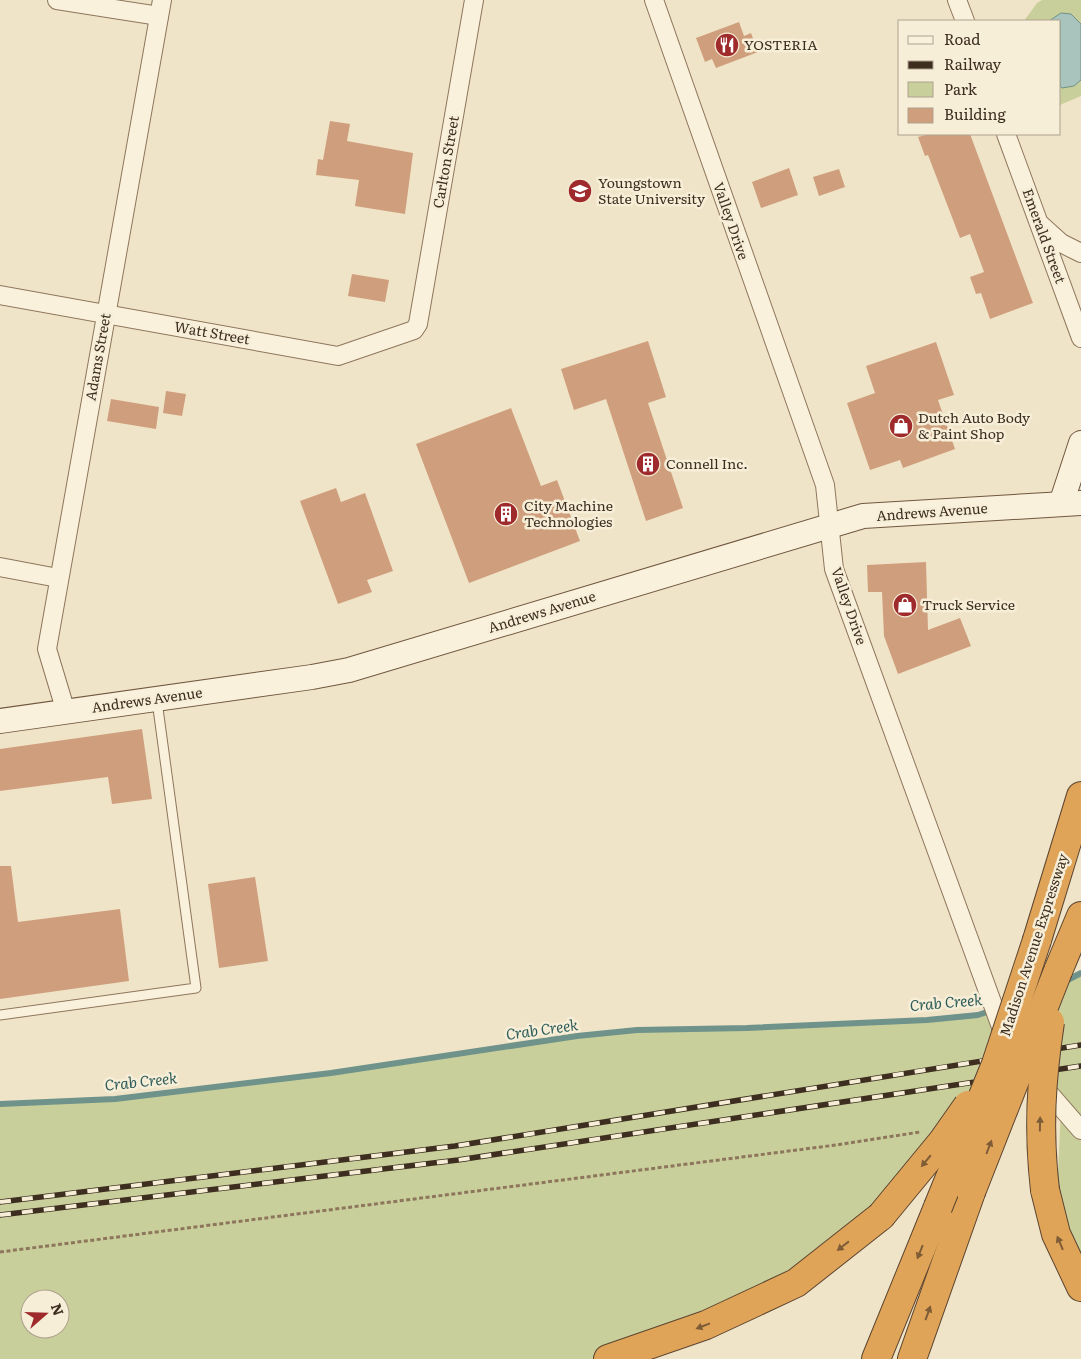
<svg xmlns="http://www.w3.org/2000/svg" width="1081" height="1359" viewBox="0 0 1081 1359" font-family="Literata,serif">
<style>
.green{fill:#c9cf9b;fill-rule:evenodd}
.water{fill:#a9c4bc;stroke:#6f938a}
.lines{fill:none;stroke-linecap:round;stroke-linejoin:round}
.stream{stroke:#6f938a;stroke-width:6}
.building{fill:#cf9f7d}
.lane-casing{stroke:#8d765c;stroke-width:11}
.street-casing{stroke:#8d765c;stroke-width:20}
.secondary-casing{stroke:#6f573f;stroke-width:26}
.highway-casing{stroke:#5b4430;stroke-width:30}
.path{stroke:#8d765c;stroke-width:3;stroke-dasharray:4 2.5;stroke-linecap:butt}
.lane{stroke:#faf1dc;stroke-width:9}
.street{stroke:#faf1dc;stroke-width:18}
.secondary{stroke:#faf1dc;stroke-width:24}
.highway{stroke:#e0a458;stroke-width:28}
.rail-casing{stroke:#3d2e20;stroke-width:5.5}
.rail{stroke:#f7eed8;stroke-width:4;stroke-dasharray:11;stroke-linecap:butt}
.highway-bridge-casing{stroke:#5b4430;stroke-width:30;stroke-linecap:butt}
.highway-bridge{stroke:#e0a458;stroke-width:28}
.oneway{fill:#7e5d36}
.labels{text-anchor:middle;stroke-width:5;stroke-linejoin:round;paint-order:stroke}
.poi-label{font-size:14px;fill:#3d2e20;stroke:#f7eed8;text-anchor:start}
.street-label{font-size:14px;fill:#3d2e20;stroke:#f7eed8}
.water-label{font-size:15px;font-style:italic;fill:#2f5d5a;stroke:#f7eed8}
</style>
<rect width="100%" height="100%" fill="#f0e4c8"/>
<g class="green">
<polygon points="1042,0 1081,0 1081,96 1060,105 1060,21 1024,21 1037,3"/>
<path d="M1081,973V1281L1057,1191L1061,1109L1018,1055L942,1142L796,1283L608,1359H0V1104L115,1099L331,1073L577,1036L637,1030L927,1020L978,1015L995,1011L993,1006L1037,996ZM30,1299H60V1329H30Z"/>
</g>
<polygon class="water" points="1061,13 1071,14 1081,24 1081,80 1074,86 1062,88 1060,86 1060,21 1049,21"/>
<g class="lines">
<g class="stream">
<polyline points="1062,983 1081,973"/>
<polyline points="0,1104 115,1099 331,1073 577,1036 637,1030 747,1028 927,1020 978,1015 993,1010"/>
</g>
</g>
<g class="building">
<polygon points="739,22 744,36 751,33 758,52 716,68 712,59 705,62 696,38"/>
<polygon points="330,121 350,124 347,141 413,153 405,214 355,206 359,180 316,175 318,159 323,160"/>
<polygon points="929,134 970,134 1033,303 990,319 981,293 976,294 970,277 984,272 970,234 960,238 928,155 925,156 918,137"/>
<polygon points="789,168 798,195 761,208 752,182"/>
<polygon points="839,169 845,187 819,196 813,177"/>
<polygon points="352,274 389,280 385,302 348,296"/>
<polygon points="648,341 666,397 648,403 683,508 646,521 606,399 574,410 561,369"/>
<polygon points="936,342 954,395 938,400 955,449 903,468 900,460 870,470 847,403 875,393 866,366"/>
<polygon points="166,391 186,394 182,416 163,413"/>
<polygon points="111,399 159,407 156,429 107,421"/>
<polygon points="511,408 541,486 557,480 580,541 469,583 416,444"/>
<polygon points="336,488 341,502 365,493 393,571 367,580 372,592 338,604 300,501"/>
<polygon points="926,562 928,630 960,618 971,646 898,674 884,636 882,592 868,592 867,565"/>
<polygon points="142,729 152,799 112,804 108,777 0,791 0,749"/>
<polygon points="0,866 11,866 18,922 120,909 129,981 0,999"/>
<polygon points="255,877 268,961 219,968 208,884"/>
</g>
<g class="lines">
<g class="lane-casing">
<polyline id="lane" points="0,1015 196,988 157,701"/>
</g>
<g class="street-casing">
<g id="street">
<polyline points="57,0 159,16"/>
<polyline points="654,0 825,485 834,569 1001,1027 1008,1039"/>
<polyline points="957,0 965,21"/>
<polyline points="1006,134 1081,338"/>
<polyline points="1041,225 1061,243 1081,253"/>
<polyline points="0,295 338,356 414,330 418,324 474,0"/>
<polyline points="0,567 58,578"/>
<polyline points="66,712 47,649 162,0"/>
<polyline points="1041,1084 1081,1130"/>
</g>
</g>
<g class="secondary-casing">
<g id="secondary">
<polyline points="1061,504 1081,443"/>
<polyline points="0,721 312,677 349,670 863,516 1081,503"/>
</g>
</g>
<g class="highway-casing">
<g id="highway">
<polyline points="1037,940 1081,796"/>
<polyline points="1058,971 1081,916"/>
<polyline points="1045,1190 1056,1234 1081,1287"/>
<polyline points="608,1359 706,1325 796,1283 881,1216"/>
<polyline points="876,1359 938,1207"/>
<polyline points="912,1359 971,1192"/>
</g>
</g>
<polyline class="path" points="0,1252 836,1145 920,1132"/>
<use href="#lane" class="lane"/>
<use href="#street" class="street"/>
<use href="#secondary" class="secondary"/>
<use href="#highway" class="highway"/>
<g class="rail-casing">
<g id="rail">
<polyline points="0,1202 455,1146 1081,1045"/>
<polyline points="0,1215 458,1160 1081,1066"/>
</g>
</g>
<use href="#rail" class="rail"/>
<g class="highway-bridge-casing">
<g id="highway-bridge">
<path d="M1045,1190C1038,1129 1041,1082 1050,1022"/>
<polyline points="971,1192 1058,971"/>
<polyline points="938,1207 996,1064 1037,940"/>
<polyline points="881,1216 942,1142 968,1105"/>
</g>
</g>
<use href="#highway-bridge" class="highway-bridge"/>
</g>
<defs><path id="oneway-solid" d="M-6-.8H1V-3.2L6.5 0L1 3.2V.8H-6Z" transform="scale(1.25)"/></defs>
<g class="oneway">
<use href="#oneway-solid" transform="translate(1040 1124) rotate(-89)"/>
<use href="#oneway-solid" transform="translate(989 1147) rotate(-69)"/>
<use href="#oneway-solid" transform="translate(926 1161) rotate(130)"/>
<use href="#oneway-solid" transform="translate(1060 1243) rotate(-113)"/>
<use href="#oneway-solid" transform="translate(843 1246) rotate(142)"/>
<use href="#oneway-solid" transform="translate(920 1252) rotate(112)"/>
<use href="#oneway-solid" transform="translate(928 1313) rotate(-70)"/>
<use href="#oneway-solid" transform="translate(703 1326) rotate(159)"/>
</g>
<defs>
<g id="restaurant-disc" transform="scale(1.25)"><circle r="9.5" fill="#9e2a2b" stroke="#f7eed8"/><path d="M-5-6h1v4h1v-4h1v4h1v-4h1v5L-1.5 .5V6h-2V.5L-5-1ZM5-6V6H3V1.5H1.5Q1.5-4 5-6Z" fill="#fff"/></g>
<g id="university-disc" transform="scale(1.25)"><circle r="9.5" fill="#9e2a2b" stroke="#f7eed8"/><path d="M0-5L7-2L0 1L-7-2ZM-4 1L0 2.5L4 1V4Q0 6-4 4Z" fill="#fff"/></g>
<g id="shop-disc" transform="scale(1.25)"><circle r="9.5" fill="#9e2a2b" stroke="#f7eed8"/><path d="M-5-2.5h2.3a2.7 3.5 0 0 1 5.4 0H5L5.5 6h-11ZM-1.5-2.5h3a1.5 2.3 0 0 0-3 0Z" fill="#fff"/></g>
<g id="building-disc" transform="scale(1.25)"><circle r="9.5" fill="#9e2a2b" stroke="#f7eed8"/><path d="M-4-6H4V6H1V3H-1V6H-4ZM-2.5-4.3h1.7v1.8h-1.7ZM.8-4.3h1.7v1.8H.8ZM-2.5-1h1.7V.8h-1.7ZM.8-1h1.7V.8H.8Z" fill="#fff"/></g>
</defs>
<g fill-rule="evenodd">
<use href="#restaurant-disc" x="727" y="45"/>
<use href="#university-disc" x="580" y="191"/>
<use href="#shop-disc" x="901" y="426"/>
<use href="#building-disc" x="648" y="464"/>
<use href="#building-disc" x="506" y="514"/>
<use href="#shop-disc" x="905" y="605"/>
</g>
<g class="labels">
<g class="poi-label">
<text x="744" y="50">YOSTERIA</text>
<text x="598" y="188">Youngstown<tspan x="598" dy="16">State University</tspan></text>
<text x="918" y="423">Dutch Auto Body<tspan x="918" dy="16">&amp; Paint Shop</tspan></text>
<text x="666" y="469">Connell Inc.</text>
<text x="524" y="511">City Machine<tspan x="524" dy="16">Technologies</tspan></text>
<text x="922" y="610">Truck Service</text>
</g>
<g class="street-label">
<text transform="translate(446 162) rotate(-80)" y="5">Carlton Street</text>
<text transform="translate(731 221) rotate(71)" y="5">Valley Drive</text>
<text transform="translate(1044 236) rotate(70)" y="5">Emerald Street</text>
<text transform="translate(212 333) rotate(10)" y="5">Watt Street</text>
<text transform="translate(98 357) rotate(-80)" y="5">Adams Street</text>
<text transform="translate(932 512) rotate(-4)" y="5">Andrews Avenue</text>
<text transform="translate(849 606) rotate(71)" y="5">Valley Drive</text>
<text transform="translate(542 612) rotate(-17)" y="5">Andrews Avenue</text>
<text transform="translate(147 700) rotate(-8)" y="5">Andrews Avenue</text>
<text transform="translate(1034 945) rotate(-72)" y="5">Madison Avenue Expressway</text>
</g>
<g class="water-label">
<text transform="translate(946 1003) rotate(-5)" y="5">Crab Creek</text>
<text transform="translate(542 1030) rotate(-8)" y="5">Crab Creek</text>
<text transform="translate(141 1082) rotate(-6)" y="5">Crab Creek</text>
</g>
</g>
<rect x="898" y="20" width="162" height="115" fill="#f7eed8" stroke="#ada18e"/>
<rect x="908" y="36" width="25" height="8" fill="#faf1dc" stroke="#ada18e"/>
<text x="944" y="45" font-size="15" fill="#3d2e20">Road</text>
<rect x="908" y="61" width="25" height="8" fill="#3d2e20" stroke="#ada18e"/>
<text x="944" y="70" font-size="15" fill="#3d2e20">Railway</text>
<rect x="908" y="82" width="25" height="15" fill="#c9cf9b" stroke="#ada18e"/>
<text x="944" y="95" font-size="15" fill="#3d2e20">Park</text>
<rect x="908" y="108" width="25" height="15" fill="#cf9f7d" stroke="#ada18e"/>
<text x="944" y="120" font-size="15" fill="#3d2e20">Building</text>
<g transform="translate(45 1314) rotate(70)"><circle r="24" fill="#f7eed8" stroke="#ada18e"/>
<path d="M0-4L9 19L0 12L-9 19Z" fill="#9e2a2b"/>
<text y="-8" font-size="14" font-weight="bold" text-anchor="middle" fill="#3d2e20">N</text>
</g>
</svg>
